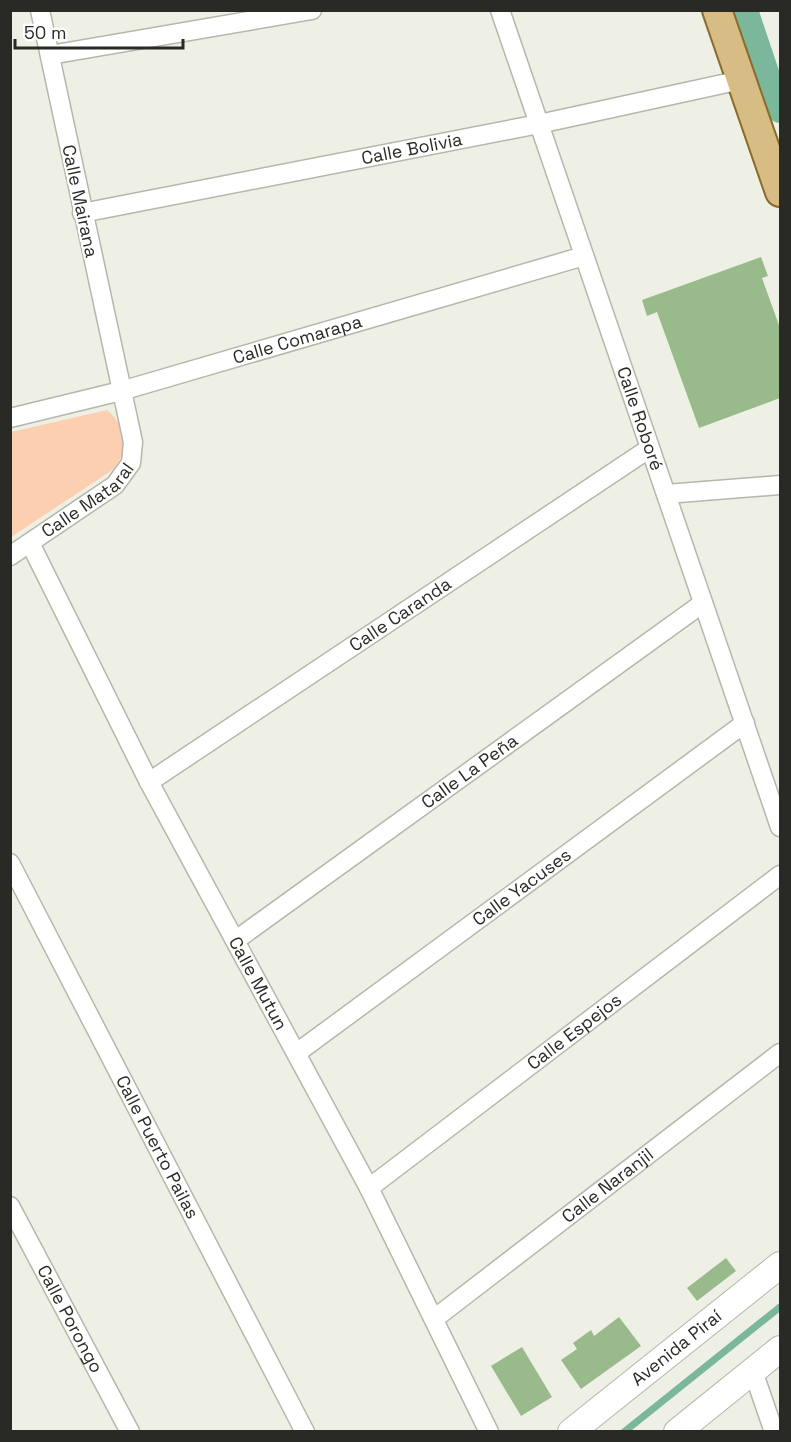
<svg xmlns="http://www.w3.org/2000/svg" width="791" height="1442" viewBox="0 0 791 1442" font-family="'Space Grotesk',sans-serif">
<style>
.green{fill:#fccfb0}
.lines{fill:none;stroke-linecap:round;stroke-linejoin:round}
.stream{stroke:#7bb79b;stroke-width:7}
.canal{stroke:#7bb79b;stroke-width:24}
.building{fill:#99bb8c}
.minor-casing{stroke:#b6b6ac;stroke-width:21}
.secondary-casing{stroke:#b6b6ac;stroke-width:28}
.primary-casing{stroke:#896d2d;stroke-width:32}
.minor{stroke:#fff;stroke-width:18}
.secondary{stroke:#fff;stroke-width:26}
.primary{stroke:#d7bd84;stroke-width:28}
.labels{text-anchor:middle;stroke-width:4.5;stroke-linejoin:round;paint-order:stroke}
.street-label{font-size:18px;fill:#292925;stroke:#fff}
</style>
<rect width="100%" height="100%" fill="#eff0e5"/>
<path class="green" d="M107,410C127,427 130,452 111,471L11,537V432Z"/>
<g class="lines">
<polyline class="stream" points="624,1432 780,1307"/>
<polyline class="canal" points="746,10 780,111"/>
</g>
<g class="building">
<polygon points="761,257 768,276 762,278 780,328 780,398 699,428 657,312 647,316 642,300"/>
<polygon points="726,1258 736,1271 697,1301 687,1288"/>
<polygon points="619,1317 641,1346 581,1389 561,1360 577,1349 573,1343 591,1330 594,1336"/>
<polygon points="522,1347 552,1397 521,1416 491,1366"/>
</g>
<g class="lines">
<g class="minor-casing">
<g id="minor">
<path id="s1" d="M500,10L780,827"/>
<polyline points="50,55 312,10"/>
<path id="s2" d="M82,213L539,124L741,80"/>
<path id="s3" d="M10,418L121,391L584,256"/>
<polyline points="666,494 780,485"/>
<path id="s4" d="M30,543L149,782L369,1188L489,1432"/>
<path id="s5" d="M10,556L115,485L131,463L133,442L40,10"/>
<path id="s6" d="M149,782L650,448"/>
<path id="s7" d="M10,863L305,1432"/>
<path id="s8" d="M236,940L703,603"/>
<path id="s9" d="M298,1052L745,723"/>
<path id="s10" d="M369,1188L780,875"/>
<path id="s11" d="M10,1206L130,1432"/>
<path id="s12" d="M434,1319L780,1053"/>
<polyline points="753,1371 774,1432"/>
</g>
</g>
<g class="secondary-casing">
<g id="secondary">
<path id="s13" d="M571,1432L780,1265"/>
<polyline points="677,1432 780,1349"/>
</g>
</g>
<g class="primary-casing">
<polyline id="primary" points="717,10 780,192"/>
</g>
<use href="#minor" class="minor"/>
<use href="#secondary" class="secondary"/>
<use href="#primary" class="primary"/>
</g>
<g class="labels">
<g class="street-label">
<text dy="6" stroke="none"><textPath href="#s2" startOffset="336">Calle Bolivia</textPath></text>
<text transform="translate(80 201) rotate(78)" y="6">Calle Mairana</text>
<text dy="6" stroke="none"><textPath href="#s3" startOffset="298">Calle Comarapa</textPath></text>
<text dy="6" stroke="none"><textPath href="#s1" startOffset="432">Calle Roboré</textPath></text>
<text dy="6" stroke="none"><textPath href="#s5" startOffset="96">Calle Mataral</textPath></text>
<text dy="6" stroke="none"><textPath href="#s6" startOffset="302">Calle Caranda</textPath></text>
<text dy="6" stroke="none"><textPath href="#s8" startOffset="288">Calle La Peña</textPath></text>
<text dy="6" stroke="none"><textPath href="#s9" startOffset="278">Calle Yacuses</textPath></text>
<text dy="6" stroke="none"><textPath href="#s4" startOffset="496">Calle Mutun</textPath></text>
<text dy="6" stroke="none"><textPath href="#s10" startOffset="258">Calle Espejos</textPath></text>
<text dy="6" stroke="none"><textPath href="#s7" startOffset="320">Calle Puerto Pailas</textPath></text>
<text dy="6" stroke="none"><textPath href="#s12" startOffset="219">Calle Naranjil</textPath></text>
<text dy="6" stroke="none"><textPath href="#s11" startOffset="128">Calle Porongo</textPath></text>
<text dy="6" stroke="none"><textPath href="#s13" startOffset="135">Avenida Piraí</textPath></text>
</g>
</g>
<rect width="791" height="1442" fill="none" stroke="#292925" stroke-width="24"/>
<path d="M15 39v9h168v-9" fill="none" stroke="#292925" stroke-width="3"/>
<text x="24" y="39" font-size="18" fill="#292925" stroke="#ffffff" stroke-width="4.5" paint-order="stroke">50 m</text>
</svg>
